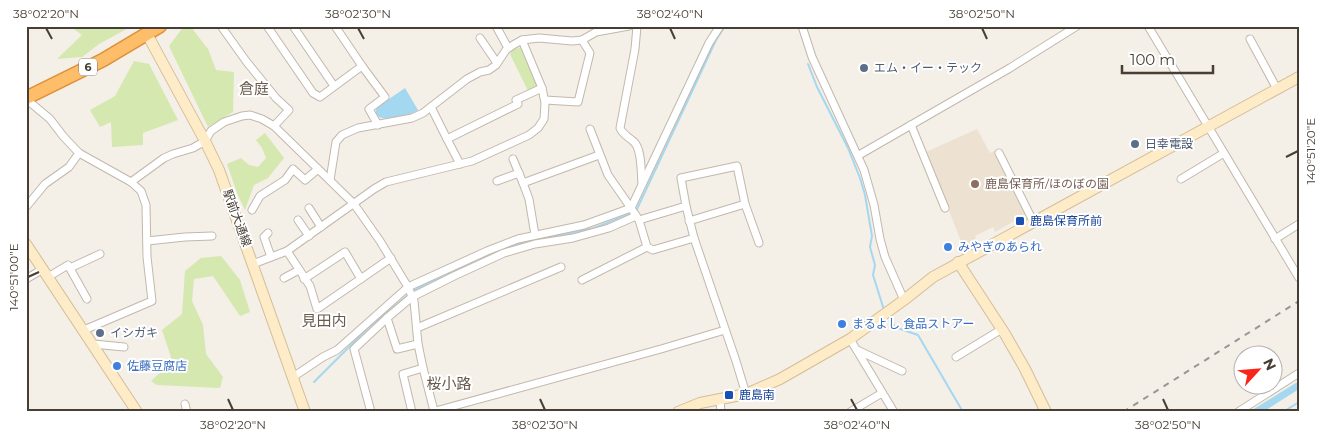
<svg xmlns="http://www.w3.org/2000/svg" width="1325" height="438" viewBox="0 0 1325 438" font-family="Montserrat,'Noto Sans JP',sans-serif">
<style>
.education{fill:#ede2d1}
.green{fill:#d4e8b0}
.water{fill:#a4d8f0}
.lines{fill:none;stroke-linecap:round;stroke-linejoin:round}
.stream{stroke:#a4d8f0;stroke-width:2}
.street-casing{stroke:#c2b8ad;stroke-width:9}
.secondary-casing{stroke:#d3be98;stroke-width:12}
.highway-casing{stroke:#dd9038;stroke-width:15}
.street{stroke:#fff;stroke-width:7}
.secondary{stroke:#feebc7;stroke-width:10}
.highway{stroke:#fdbd69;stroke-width:12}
.rail{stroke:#979797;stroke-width:2;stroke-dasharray:6 6;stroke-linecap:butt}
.ticks{fill:none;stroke:#473f36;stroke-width:2}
.service-dot{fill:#5c6f8a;stroke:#fff;stroke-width:2}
.education-dot{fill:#8d6e63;stroke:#fff;stroke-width:2}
.transit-dot{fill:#1a4fb4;stroke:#fff;stroke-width:2}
.shop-dot{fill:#3f7fe0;stroke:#fff;stroke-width:2}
.labels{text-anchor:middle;stroke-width:4;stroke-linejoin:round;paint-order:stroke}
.shield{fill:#fff;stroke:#7e7972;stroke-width:1}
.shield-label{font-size:11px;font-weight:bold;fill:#473f36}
.service-label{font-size:12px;fill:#4e5e75;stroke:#fff;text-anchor:start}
.education-label{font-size:12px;fill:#785e54;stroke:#fff;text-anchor:start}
.street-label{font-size:12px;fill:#473f36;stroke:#fff}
.transit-label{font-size:12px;fill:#164399;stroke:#fff;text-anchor:start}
.shop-label{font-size:12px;fill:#366cbe;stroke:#fff;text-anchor:start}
.quarter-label{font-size:15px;fill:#6a5b4d;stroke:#fff}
.neatline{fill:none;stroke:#473f36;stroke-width:2}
.ticks-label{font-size:12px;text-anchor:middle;fill:#473f36}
</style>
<rect width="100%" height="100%" fill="#f4efe7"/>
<polygon class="education" points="977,129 990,153 996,150 1027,214 995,232 993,227 975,236 978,242 964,249 926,152"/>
<g class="green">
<polygon points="70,26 132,26 99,44 82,57 57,59 82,35"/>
<polygon points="184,26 190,26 208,49 216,70 234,72 233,112 208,127 169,46"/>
<polygon points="521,47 539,87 528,91 510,54 513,50"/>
<polygon points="134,61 149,64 178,120 143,133 143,145 112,147 111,122 100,127 90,110 115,96"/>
<polygon points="265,133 284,158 268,178 254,185 245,210 237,193 227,164 241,158 249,165 258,167 266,158 262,148 256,140"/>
<polygon points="221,256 240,280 250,312 240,316 213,276 194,279 192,301 203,325 206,354 223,377 220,388 157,385 151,381 165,368 171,357 162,330 182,314 185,271 201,258"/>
</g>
<g class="water">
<path d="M405,88L418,110C412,115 389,120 382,118C378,117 378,116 376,113V108Z"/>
<polygon points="1299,381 1299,389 1263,412 1249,412"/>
</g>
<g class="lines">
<g class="stream">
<polyline points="808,64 817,87 848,148 860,178 865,195 872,236 870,247 875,265 873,275 884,310"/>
<polyline points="637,209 716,40 725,26"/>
<polyline points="414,290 489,254 514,245 594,228 630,214"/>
<polyline points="890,318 895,327 918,335 963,412"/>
<polyline points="314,382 367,329 407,296"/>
<polyline points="1283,412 1299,402"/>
</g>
<g class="street-casing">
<g id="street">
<polyline points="221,26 246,61 276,98 289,110 274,126"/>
<polyline points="267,26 313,93 320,97 362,66 335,26"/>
<polyline points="293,26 334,86"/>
<polyline points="496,26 508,48"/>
<path d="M637,26L635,49L620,128C623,135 629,137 634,142C642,149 641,173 642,184"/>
<polyline points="802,26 812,57 864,170 874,205 880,239 885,257 904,300"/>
<polyline points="1148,26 1299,278"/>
<polyline points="480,38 497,63"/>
<polyline points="1250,39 1277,89"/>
<polyline points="362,66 385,97 369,109 378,125"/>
<polyline points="26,99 50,119 63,136 79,153 131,182 141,191 146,205 147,257 152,301 84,330"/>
<polyline points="545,100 578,102 590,53 582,40"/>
<polyline points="431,107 447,139 518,104 516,100 542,88"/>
<polyline points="911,125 945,208"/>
<polyline points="590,129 608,175 631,208 639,220 647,247 653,250 694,238 736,361 746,394"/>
<polyline points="447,139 460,164"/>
<polyline points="999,153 1033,221"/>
<polyline points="859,155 1010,68 1077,26"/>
<polyline points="513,159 523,183"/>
<polyline points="1181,179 1224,153"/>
<polyline points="330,180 336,142 342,135 358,128 412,118 423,113 467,79 480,72 489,70 496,65 506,50 513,45 522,40 539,38 572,41 582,40 596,32 629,26"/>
<polyline points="497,181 519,173"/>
<polyline points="131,182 164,158 173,154 193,148 205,141 211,131 224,122 242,116 250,115 262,119 274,126 354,204 380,241 408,287 414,301 418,344 423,368 434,411"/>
<polyline points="686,206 694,238"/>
<polyline points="26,207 45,184 69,167 79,153"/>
<polyline points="309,208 321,227"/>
<polyline points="252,210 260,196 285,180 293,169 305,180 318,169"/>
<polyline points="298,220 309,236"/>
<polyline points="639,220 686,206 681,178 737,166 745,204 759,243"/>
<polyline points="689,221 745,204"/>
<polyline points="268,233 264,237 271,257"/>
<polyline points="535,235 529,199 523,183 599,155"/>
<polyline points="1275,239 1299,224"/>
<polyline points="147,241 185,237 212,236"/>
<polyline points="287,251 374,189 386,182 472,161 529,135 538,128 544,119 545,103 542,88 522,40"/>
<polyline points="253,264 287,251 310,286 317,309 391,258"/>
<polyline points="70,268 100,254"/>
<polyline points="48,277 68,265 87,299"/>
<polyline points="284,278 299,270"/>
<polyline points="26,279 43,269"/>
<polyline points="304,279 345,252 361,279"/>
<polyline points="582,280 647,247"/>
<polyline points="387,318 397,349 418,344"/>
<polyline points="417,328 561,267"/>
<polyline points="850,339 894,412"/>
<polyline points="93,344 124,347"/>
<polyline points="857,350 902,371"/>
<polyline points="956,357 1002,329"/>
<polyline points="293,377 323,357 337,350 408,287 487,251 518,239 584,225 631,208 709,43 720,26"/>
<polyline points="720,399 721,412"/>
<polyline points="185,404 187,412"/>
<polyline points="371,412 354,349 387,318 412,297 454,276 504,253 535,244 573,238 609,228 636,216"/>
<polyline points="412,412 403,374 423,368"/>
<polyline points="432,412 661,349 725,330"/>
<polyline points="850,412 882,393"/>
<polyline points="1238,412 1299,373"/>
</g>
</g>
<g class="secondary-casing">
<g id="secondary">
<polyline points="147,34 205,141 219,170 305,412"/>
<polyline points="26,244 137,412"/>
<polyline points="958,262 1005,334 1025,369 1046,412"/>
<polyline points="678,412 700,403 746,394 780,379 850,339 904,300 933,277 1299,77"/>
</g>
</g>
<g class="highway-casing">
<polyline id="highway" points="26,98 103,60 160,26"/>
</g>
<use href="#street" class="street"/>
<use href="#secondary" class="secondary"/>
<use href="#highway" class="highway"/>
<polyline class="rail" points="1123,412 1299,301"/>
</g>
<path class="ticks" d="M46,28L52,39M358,28L364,39M670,28L675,39M982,28L987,39M1286,157L1298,151M28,277L39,272M228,399L233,410M540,399L545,410M851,399L857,410M1163,399L1168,410"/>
<g class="service-dot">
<circle cx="864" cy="68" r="5"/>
<circle cx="1135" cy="144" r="5"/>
<circle cx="100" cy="333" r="5"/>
</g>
<circle class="education-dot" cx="975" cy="184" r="5"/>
<g class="transit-dot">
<rect x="1015" y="216" width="10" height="10" rx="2.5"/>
<rect x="724" y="390" width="10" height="10" rx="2.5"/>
</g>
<g class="shop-dot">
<circle cx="948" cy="247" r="5"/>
<circle cx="842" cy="324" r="5"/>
<circle cx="117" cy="366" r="5"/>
</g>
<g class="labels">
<rect class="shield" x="79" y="58.5" width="18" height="17" rx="4"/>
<g class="shield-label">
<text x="88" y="71">6</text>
</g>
<g class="service-label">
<text x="874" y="72">エム・イー・テック</text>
<text x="1145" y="148">日幸電設</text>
<text x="110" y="337">イシガキ</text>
</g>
<g class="education-label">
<text x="985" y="188">鹿島保育所/ほのぼの園</text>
</g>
<g class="street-label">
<text transform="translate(237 218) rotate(70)" y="4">駅前大通線</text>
</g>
<g class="transit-label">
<text x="1030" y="225">鹿島保育所前</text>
<text x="739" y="399">鹿島南</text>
</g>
<g class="shop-label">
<text x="958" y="251">みやぎのあられ</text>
<text x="852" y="328">まるよし 食品ストアー</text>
<text x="127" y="370">佐藤豆腐店</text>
</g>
<g class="quarter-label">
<text x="254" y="94">倉庭</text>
<text x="324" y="326">見田内</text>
<text x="449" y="389">桜小路</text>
</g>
</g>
<rect width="1325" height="438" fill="none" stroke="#ffffff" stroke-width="55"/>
<g transform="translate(1258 370) rotate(64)"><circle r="24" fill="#ffffff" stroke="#b5b2af"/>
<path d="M0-4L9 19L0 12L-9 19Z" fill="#f92519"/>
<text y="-8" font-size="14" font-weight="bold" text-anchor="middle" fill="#473f36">N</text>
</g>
<path d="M1122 65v8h91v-8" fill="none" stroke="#473f36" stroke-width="2.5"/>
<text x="1130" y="65" font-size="15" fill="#473f36" stroke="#ffffff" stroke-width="4" paint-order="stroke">100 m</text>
<rect x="28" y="28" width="1270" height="382" class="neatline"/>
<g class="ticks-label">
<text x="46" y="18">38°02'20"N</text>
<text x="358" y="18">38°02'30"N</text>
<text x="670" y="18">38°02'40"N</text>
<text x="982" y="18">38°02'50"N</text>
<text transform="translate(1311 151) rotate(-90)" y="4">140°51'20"E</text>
<text transform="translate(14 277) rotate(-90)" y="4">140°51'00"E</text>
<text x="233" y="429">38°02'20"N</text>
<text x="545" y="429">38°02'30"N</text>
<text x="857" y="429">38°02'40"N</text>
<text x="1168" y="429">38°02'50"N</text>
</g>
</svg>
